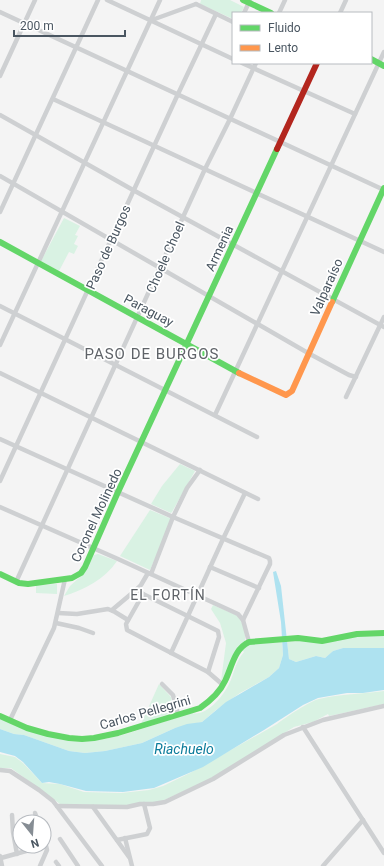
<svg xmlns="http://www.w3.org/2000/svg" width="384" height="866" viewBox="0 0 384 866" font-family="Roboto,sans-serif">
<style>
.green{fill:#d9f2e3}
.water{fill:#aee2f0}
.lines{fill:none;stroke-linecap:round;stroke-linejoin:round}
.street{stroke:#ced0d2;stroke-width:4.5}
.fast{stroke:#63d668;stroke-width:6}
.slow{stroke:#ff974d;stroke-width:6}
.jam{stroke:#b3261e;stroke-width:6}
.labels{text-anchor:middle;stroke-width:3.5;stroke-linejoin:round;paint-order:stroke}
.street-label{font-size:13px;fill:#4a5661;stroke:#fff}
.neighbourhood-label{font-size:14px;letter-spacing:1px;fill:#5f6368;stroke:#fff}
.water-label{font-size:14px;font-style:italic;fill:#0c7c9b;stroke:#fff}
.quarter-label{font-size:15px;letter-spacing:1px;fill:#5f6368;stroke:#fff}
</style>
<rect width="100%" height="100%" fill="#f4f4f4"/>
<g class="green">
<polygon points="201,0 230,0 244,7 241,13 233,13 233,19 200,4"/>
<polygon points="64,218 80,226 75,235 78,236 74,244 78,246 74,254 69,252 59,271 41,261"/>
<polygon points="180,464 195,471 172,512 171,513 151,504 162,486"/>
<polygon points="150,510 172,519 150,570 120,556"/>
<path d="M98,554L117,561C105,579 84,590 64,596L70,586L81,576L94,555Z"/>
<polygon points="57,584 57,594 36,593 36,585"/>
<path d="M213,605L238,616C243,622 246,634 245,642L221,681L226,643L220,623L211,609Z"/>
<polygon points="384,635 384,648 343,648 333,651 325,658 316,656 296,662 289,659 287,642 358,636"/>
<path d="M282,642L283,655L279,668L269,677L240,693L216,710L202,722L175,728L142,743L105,751L85,753L69,751L24,735L14,734L0,729V717L39,733L105,739L126,734L191,713C207,717 223,696 229,684C235,672 234,664 244,652L242,650L250,644Z"/>
<polygon points="159,684 171,697 173,710 171,713 141,724"/>
<path d="M384,691V704L334,715L329,716L328,714L313,722L294,727L210,779L160,802L125,806L60,804L11,768H0V754L15,757L23,763L42,783L60,784L84,792L121,793L149,790L163,786L190,773L277,724C286,717 310,701 319,699C341,694 362,694 384,691Z"/>
</g>
<polygon class="water" points="276,571 281,586 289,659 296,662 316,656 325,658 333,651 343,648 384,648 384,690 363,693 347,693 318,698 303,705 264,730 203,767 154,788 123,792 86,791 60,784 49,782 42,783 23,762 15,756 0,752 0,729 14,734 24,735 69,751 85,753 105,751 142,743 175,728 187,724 202,722 226,702 269,677 279,668 283,655 281,622 273,572"/>
<g class="lines">
<g class="street">
<polyline points="107,0 233,59"/>
<polyline points="196,4 233,22"/>
<polyline points="0,12 384,190"/>
<polyline points="244,13 250,0"/>
<polyline points="279,13 285,0"/>
<polyline points="340,13 346,0"/>
<polyline points="152,20 196,4"/>
<polyline points="242,63 355,114"/>
<polyline points="0,76 35,0"/>
<polyline points="53,99 384,252"/>
<polyline points="0,115 133,190 384,327"/>
<polyline points="0,176 308,353 349,375 356,377"/>
<polyline points="0,212 98,0"/>
<polyline points="0,306 257,437"/>
<polyline points="0,345 160,0"/>
<polyline points="0,373 258,499"/>
<polyline points="346,397 384,317"/>
<polyline points="215,415 384,52"/>
<polyline points="0,439 173,517 269,558 270,561 270,564 243,620"/>
<polyline points="0,481 178,94 216,14"/>
<polyline points="0,507 118,559 238,614 243,620 249,642"/>
<polyline points="210,567 259,588"/>
<polyline points="148,573 141,585 137,589 143,594 126,624 127,630 208,672 223,685"/>
<polyline points="151,574 173,517 187,488 200,470"/>
<polyline points="16,582 205,169 230,119 256,63"/>
<polyline points="143,594 218,631 219,637 208,672"/>
<polyline points="112,610 137,589"/>
<polyline points="58,613 77,614 108,609 115,612 128,620"/>
<polyline points="56,623 79,628 93,633"/>
<polyline points="171,653 223,539 245,493"/>
<polyline points="162,684 173,695 178,714"/>
<polyline points="10,720 54,628 65,579"/>
<polyline points="303,727 384,853"/>
<polyline points="0,770 10,771 39,790 53,801 102,866"/>
<polyline points="57,806 127,807 140,804 153,804 165,802 213,779 284,735 323,720 384,706"/>
<polyline points="93,807 129,857"/>
<polyline points="35,813 38,822"/>
<polyline points="12,815 13,832 17,854"/>
<polyline points="125,838 132,866"/>
<polyline points="60,839 78,866"/>
<polyline points="117,840 147,834 150,828 144,804"/>
<polyline points="0,856 2,866"/>
<polyline points="1,858 44,846"/>
<polyline points="56,862 59,866"/>
<polyline points="40,866 47,850 44,837"/>
<polyline points="323,866 363,820"/>
</g>
<g class="fast">
<polyline points="243,0 271,13"/>
<polyline points="371,59 384,66"/>
<polyline points="0,242 239,373"/>
<polyline points="332,302 384,188"/>
<polyline points="0,574 19,583 28,584 72,578 81,573 85,567 118,492 277,149"/>
<path d="M0,716L27,728L48,734L69,738L82,739L94,738L118,733L200,708C210,701 220,692 225,681C232,667 234,649 249,642L298,638L322,641L357,634L384,633"/>
</g>
<polyline class="slow" points="239,373 286,395 292,391 332,302"/>
<polyline class="jam" points="277,149 317,63"/>
</g>
<g class="labels">
<g class="street-label">
<text transform="translate(108 247) rotate(-66)" y="5">Paso de Burgos</text>
<text transform="translate(219 248) rotate(-65)" y="5">Armenia</text>
<text transform="translate(165 257) rotate(-66)" y="5">Choele Choel</text>
<text transform="translate(326 287) rotate(-66)" y="5">Valparaíso</text>
<text transform="translate(149 310) rotate(28)" y="5">Paraguay</text>
<text transform="translate(96 515) rotate(-65)" y="5">Coronel Molinedo</text>
<text transform="translate(145 712) rotate(-16)" y="5">Carlos Pellegrini</text>
</g>
<g class="neighbourhood-label">
<text x="168" y="600">EL FORTÍN</text>
</g>
<g class="water-label">
<text x="184" y="754">Riachuelo</text>
</g>
<g class="quarter-label">
<text x="152" y="359">PASO DE BURGOS</text>
</g>
</g>
<rect x="232" y="12" width="140" height="52" fill="#ffffff" stroke="#b7bbc0"/>
<rect x="240" y="25" width="20" height="6" fill="#63d668" stroke="#b7bbc0"/>
<text x="268" y="32" font-size="12" fill="#4a5661">Fluido</text>
<rect x="240" y="45" width="20" height="6" fill="#ff974d" stroke="#b7bbc0"/>
<text x="268" y="52" font-size="12" fill="#4a5661">Lento</text>
<g transform="translate(32 834) rotate(163)"><circle r="19" fill="#ffffff" stroke="#b7bbc0"/>
<path d="M0-3L7 15L0 10L-7 15Z" fill="#868d94"/>
<text y="-6" font-size="11" font-weight="bold" text-anchor="middle" fill="#4a5661">N</text>
</g>
<path d="M14 30v6h111v-6" fill="none" stroke="#4a5661" stroke-width="2"/>
<text x="20" y="30" font-size="12" fill="#4a5661" stroke="#ffffff" stroke-width="3" paint-order="stroke">200 m</text>
</svg>
